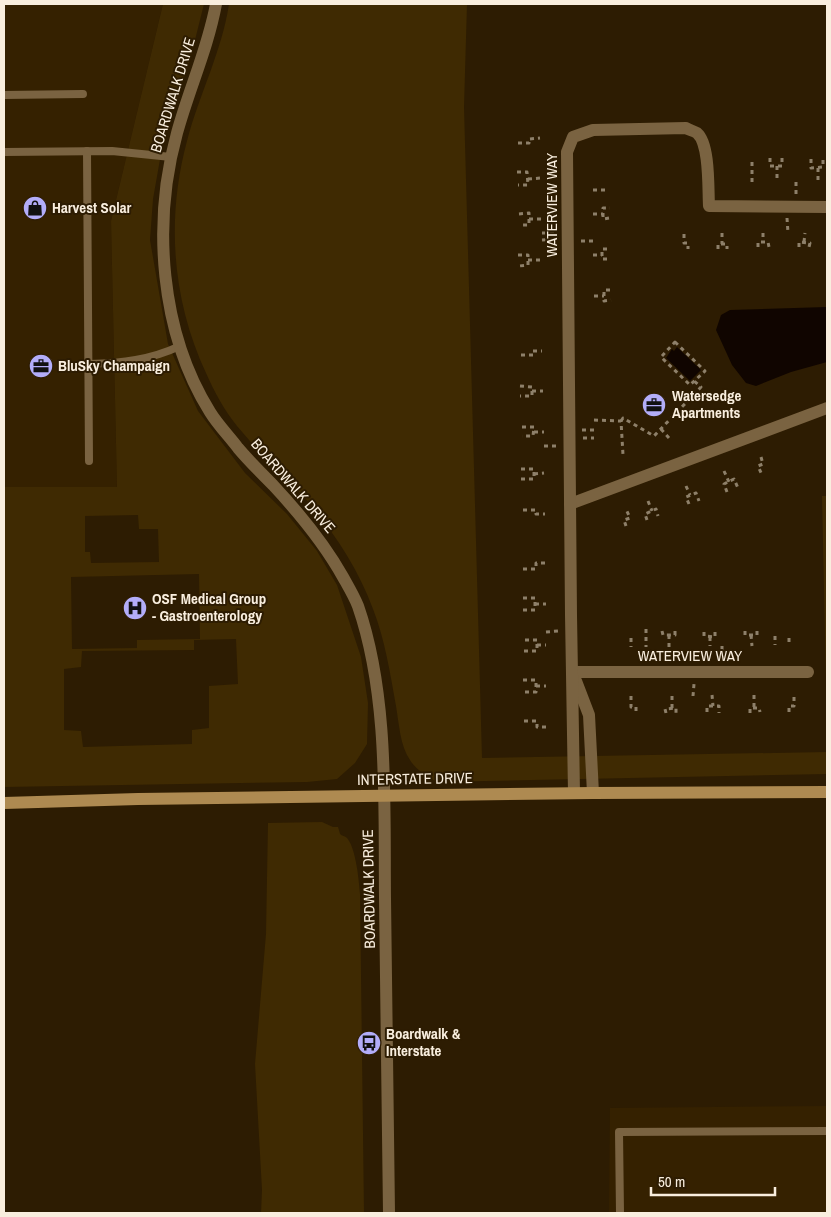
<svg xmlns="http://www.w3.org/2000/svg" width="831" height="1217" viewBox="0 0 831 1217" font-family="'Archivo Narrow',sans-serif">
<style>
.built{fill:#352100}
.green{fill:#3f2a02;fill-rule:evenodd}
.water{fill:#100500}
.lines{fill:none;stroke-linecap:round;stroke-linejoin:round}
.path{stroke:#8e806a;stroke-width:3;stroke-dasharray:4 4;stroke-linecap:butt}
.service{stroke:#7a6341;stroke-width:8}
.minor{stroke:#7a6341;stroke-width:12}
.tertiary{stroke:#7a6341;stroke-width:12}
.secondary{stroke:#ae8a51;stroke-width:12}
.labels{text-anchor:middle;stroke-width:4;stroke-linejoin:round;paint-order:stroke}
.street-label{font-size:15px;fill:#f9eede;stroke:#2d1c02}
.poi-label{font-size:15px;font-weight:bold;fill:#f9eede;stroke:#2d1c02;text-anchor:start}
</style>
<rect width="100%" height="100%" fill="#2d1c02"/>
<g class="built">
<polygon points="4,4 163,4 111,221 117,487 4,487"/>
<polygon points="827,1106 827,1213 609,1213 610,1108"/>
</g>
<g class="green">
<path d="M163,4H204L190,60L165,131L153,199L150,240L168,344L198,411L245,473L287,514L317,551L337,585L361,657L368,703L367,744L355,763L337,779L307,782L4,787V487H117L111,221ZM138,515L139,529H158L159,562L91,563L90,552H85V516ZM199,574L200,639L137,640V648L72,649L71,577ZM236,639L238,684L209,686V728L192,730V744L83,747L81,731L64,730V669L81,667L82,651L194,650V640Z"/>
<path d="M229,4H467L464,107L482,758L827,752V774L437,782C428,777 415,769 410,760C400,746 399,723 396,706C390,673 385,640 373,609C358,568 333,531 305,498C298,490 289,482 280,474C265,459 251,442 237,426C224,410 214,391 206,373C172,300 166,219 187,141C199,95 222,51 229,4Z"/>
<polygon points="822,496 827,496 827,727"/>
<path d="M322,822L333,827H338L340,834C342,836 345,836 347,838C356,848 359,881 360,894L364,1213H261L262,1190L255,1064L266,934L268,823Z"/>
</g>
<g class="water">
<polygon points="827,307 827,362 791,372 756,386 746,383 732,365 716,330 721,315 730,310"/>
<polygon points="677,347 701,370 690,381 666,358 672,349 674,351"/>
</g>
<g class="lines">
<g class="path">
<polyline points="518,143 529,143 529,139 540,138"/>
<polyline points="770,158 770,166 782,166 782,157"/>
<polyline points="811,159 811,168 823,167 823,158"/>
<polyline points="752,162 752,182"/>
<polyline points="777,166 777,182"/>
<polyline points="818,168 818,182"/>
<polyline points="517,172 527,172 528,185 518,185"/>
<polyline points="528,179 541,178"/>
<polyline points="593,190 606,190"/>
<polyline points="796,194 796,182"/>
<polyline points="519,214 529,213 529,225 520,225"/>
<polyline points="593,214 603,214"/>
<polyline points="609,218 603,219 603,208 610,208"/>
<polyline points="787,218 788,233"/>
<polyline points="529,219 541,219"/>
<polyline points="542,233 556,233"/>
<polyline points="722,233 722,244"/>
<polyline points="763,233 763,242"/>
<polyline points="684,234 684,243 688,243 688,249"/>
<polyline points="542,240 556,239"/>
<polyline points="581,241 593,241"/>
<polyline points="804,242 805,233"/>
<polyline points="758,247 758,242 768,242 769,247"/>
<polyline points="799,247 799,242 810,243 809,247"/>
<polyline points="607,249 602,249 602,259 608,259"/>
<polyline points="718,249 718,244 727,244 727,249"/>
<polyline points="518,255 528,255 528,265 519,266"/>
<polyline points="593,255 602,255"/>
<polyline points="528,260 542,260"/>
<polyline points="610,290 604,290 604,301 611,300"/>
<polyline points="594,296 604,296"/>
<polygon points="675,342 705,371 690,385 661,357"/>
<polyline points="521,355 533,355 533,351 542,351"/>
<polyline points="520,386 532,387 532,396 520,396"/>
<polyline points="532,391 543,391"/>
<polyline points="594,420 621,421 623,455"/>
<polyline points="621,421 623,418 654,436 701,387 694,381"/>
<polyline points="522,427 534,427 533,436 522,436"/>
<polyline points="661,429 669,438"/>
<polyline points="582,430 594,430"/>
<polyline points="534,432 544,432"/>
<polyline points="583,438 594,438"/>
<polyline points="544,446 556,446"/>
<polyline points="761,457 763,464 758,466 762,475"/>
<polyline points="521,469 534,469 534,479 521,479"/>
<polyline points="724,471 729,482"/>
<polyline points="534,474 544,473"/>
<polyline points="686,486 690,495"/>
<polyline points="727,492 724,484 734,479 738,488"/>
<polyline points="648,501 652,511"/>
<polyline points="689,504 686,497 696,493 699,501"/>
<polyline points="523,510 536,510 536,514 545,514"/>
<polyline points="647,520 645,514 656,509 658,516"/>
<polyline points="626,526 624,520 630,518 626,509"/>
<polyline points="523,569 536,569 536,563 545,563"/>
<polyline points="523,598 535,598 535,610 523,610"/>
<polyline points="535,604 546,604"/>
<polyline points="646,629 646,647"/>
<polyline points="662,631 663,635 675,635 675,631"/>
<polyline points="745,631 745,635 757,635 757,631"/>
<polyline points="546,632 558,631"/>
<polyline points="704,632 704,636 715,637 715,632"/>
<polyline points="669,635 669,647"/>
<polyline points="751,635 752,646"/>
<polyline points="775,636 775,645"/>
<polyline points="710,637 710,646"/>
<polyline points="631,638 631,647"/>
<polyline points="789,638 789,645"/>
<polyline points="537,645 546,645"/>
<polyline points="722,646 722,658"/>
<polyline points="524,651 537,651 537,640 525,640"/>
<polyline points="523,680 536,680 536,692 523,692"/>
<polyline points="536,686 546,686"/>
<polyline points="712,695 713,706"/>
<polyline points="754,695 754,708"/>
<polyline points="631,696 631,707 636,707 636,714"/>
<polyline points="672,696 672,708"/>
<polyline points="693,696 694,684"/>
<polyline points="707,712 707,706 719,706 719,713"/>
<polyline points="789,712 789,706 794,706 794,694"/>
<polyline points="666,713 665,709 676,708 676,713"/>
<polyline points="750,713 750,708 759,708 760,712"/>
<polyline points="524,721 537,721 537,727 547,727"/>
</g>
<g class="service">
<polyline points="4,95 83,94"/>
<polyline points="87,151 89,461"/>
<polyline points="4,152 112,151 171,157"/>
<path d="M89,364C122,363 150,360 180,346"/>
<polyline points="620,1213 619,1132 827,1131"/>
</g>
<g class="minor">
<polyline points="570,504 827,408"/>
<polyline points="573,672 808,672"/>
<polyline points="576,681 589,715 593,793"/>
<path d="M574,793L571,615L567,152L573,137L593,130L686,128C689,130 694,131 697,133C710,144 708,189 709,206L827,207"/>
</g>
<path class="tertiary" d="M216,4C208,48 189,89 177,133C152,223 160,332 210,412C218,425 229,436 238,448C249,461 261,473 273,485C300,514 324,543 343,577C348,586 354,596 358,606C389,695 384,805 385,898C386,1003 387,1108 389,1213"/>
<polyline class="secondary" points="4,803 138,799 593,793 827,792"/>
</g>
<defs>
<g id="shop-disc" transform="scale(1.25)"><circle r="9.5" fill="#b3adf9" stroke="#2d1c02"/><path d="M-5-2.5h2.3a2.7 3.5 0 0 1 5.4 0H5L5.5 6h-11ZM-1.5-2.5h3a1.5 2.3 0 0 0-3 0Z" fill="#111"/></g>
<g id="office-disc" transform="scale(1.25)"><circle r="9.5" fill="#b3adf9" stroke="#2d1c02"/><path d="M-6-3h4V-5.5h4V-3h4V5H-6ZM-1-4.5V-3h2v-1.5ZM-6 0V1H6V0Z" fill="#111"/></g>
<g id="hospital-disc" transform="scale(1.25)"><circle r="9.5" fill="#b3adf9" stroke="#2d1c02"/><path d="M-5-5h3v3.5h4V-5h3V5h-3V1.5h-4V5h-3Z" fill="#111"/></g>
<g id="bus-disc" transform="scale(1.25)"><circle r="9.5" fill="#b3adf9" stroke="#2d1c02"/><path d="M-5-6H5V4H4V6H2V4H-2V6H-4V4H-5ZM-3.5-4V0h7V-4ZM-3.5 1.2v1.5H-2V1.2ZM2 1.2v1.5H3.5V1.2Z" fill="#111"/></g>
</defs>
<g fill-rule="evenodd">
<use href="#shop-disc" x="35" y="208"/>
<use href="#office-disc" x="41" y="366"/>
<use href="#office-disc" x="654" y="405"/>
<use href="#hospital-disc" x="135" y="608"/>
<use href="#bus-disc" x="369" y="1043"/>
</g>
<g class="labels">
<g class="street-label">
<text transform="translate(173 95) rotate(-73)" y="5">BOARDWALK DRIVE</text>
<text transform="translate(552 205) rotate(-90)" y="5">WATERVIEW WAY</text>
<text transform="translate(293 486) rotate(49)" y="5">BOARDWALK DRIVE</text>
<text x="690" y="661">WATERVIEW WAY</text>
<text transform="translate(415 779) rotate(-1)" y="5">INTERSTATE DRIVE</text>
<text transform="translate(369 889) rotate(-91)" y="5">BOARDWALK DRIVE</text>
</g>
<g class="poi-label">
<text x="52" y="213">Harvest Solar</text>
<text x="58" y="371">BluSky Champaign</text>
<text x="672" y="401">Watersedge<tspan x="672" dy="17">Apartments</tspan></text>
<text x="152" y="604">OSF Medical Group<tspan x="152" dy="17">- Gastroenterology</tspan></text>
<text x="386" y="1039">Boardwalk &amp;<tspan x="386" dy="17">Interstate</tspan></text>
</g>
</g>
<rect width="831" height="1217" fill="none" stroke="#f9eede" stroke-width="10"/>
<path d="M651 1187v8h124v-8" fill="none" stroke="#f9eede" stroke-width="2.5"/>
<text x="658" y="1187" font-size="15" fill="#f9eede" stroke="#2d1c02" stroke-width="4" paint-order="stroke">50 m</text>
</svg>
